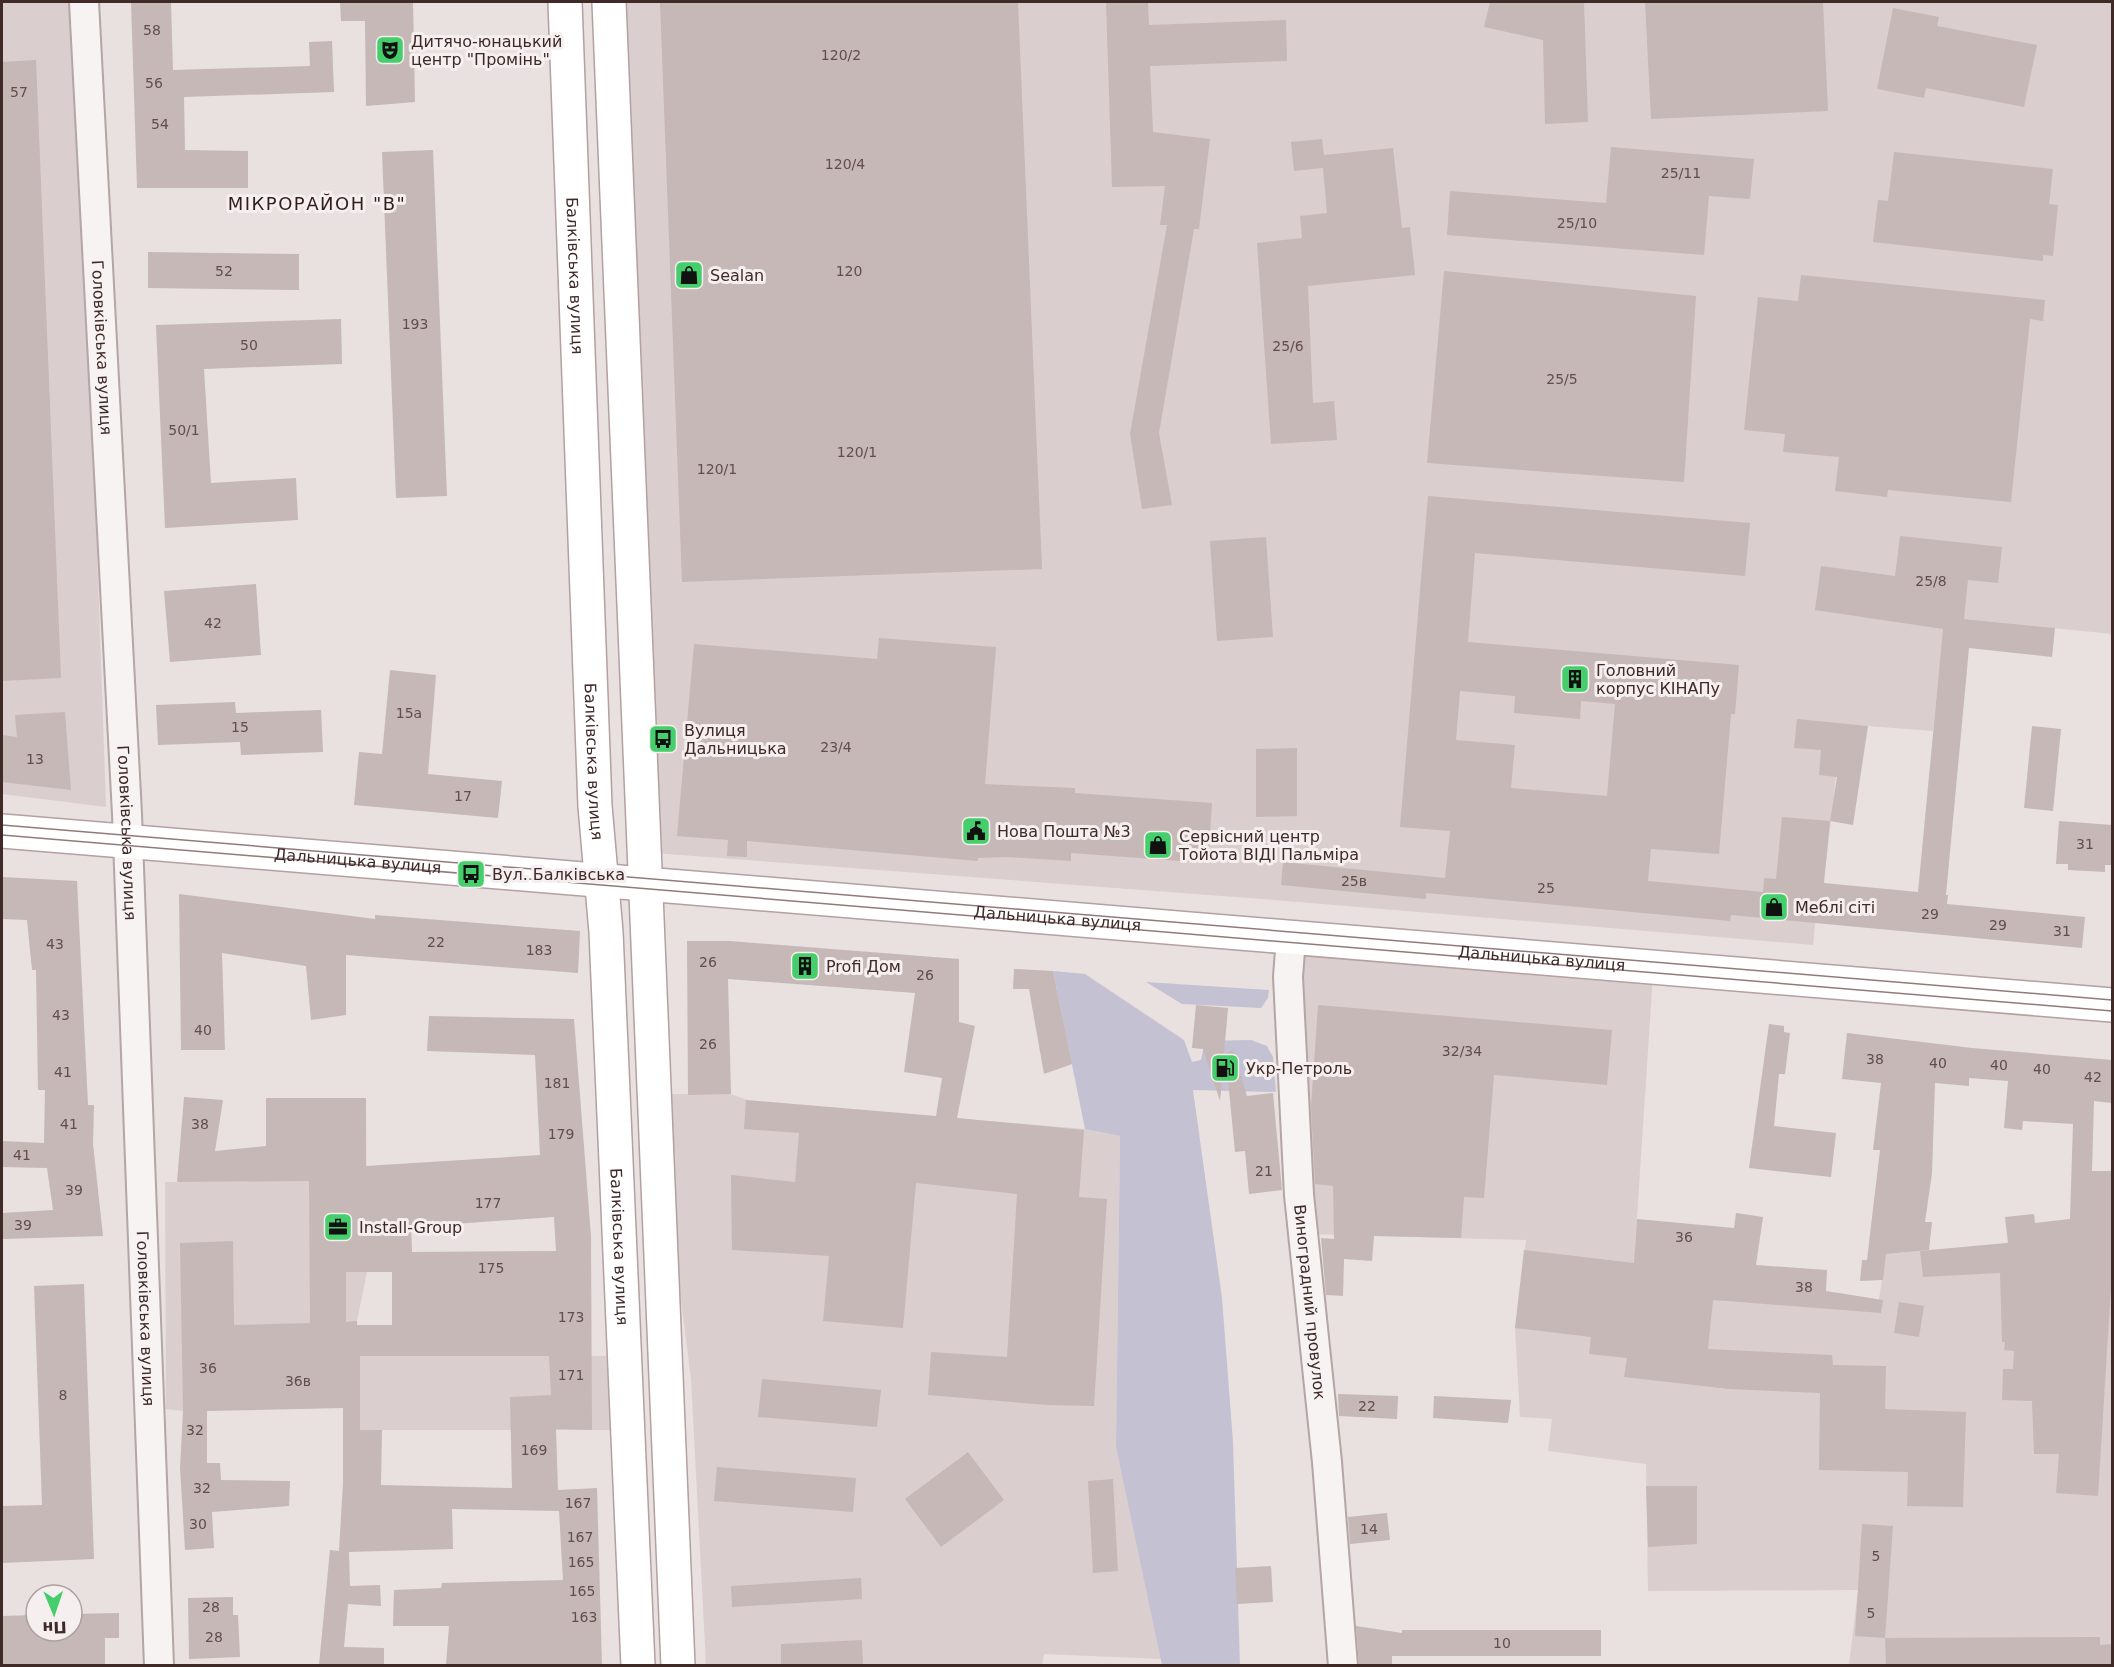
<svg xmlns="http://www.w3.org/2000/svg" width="2114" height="1667" viewBox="0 0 2114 1667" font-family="'DejaVu Sans',sans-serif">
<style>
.built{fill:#dbcece}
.green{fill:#c4c1d3}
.building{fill:#c5b8b7;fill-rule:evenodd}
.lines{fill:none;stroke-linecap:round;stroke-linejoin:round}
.minor-casing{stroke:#b3a6a5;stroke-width:32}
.major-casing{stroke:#b4a09f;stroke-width:36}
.minor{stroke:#f7f3f2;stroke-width:28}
.major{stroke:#fff;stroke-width:33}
.tram{stroke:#927a79;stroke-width:1.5}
.labels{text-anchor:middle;stroke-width:6;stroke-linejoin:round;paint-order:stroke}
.number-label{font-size:14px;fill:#614e4c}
.poi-label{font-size:16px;fill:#402a28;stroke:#f6efef;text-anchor:start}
.street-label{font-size:16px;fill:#402a28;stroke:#f6efef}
.neighbourhood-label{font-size:18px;letter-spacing:1.5px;fill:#311d1b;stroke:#f6efef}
</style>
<rect width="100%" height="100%" fill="#e9e0e0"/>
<g class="built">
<polygon points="2,2 78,2 106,807 2,794"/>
<polygon points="626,2 2112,2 2112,634 1945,617 1933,731 1842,724 1826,863 1819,882 1813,945 1274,900 654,853"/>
<polygon points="1293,944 1653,975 1635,1247 1725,1301 1877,1312 1886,1254 2112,1233 2112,1665 1849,1665 1858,1590 1648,1591 1646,1464 1548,1451 1552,1419 1520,1417 1515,1328 1526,1240 1306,1234"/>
<polygon points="655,1094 731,1094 750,1101 1085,1129 1120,1136 1116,1447 1162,1659 1044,1654 1042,1666 706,1665 691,1379"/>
<polygon points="266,1098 366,1098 367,1272 357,1321 360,1355 610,1356 610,1430 360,1430 360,1407 183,1411 166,1409 165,1182 246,1182 266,1172"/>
</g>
<g class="green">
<polygon points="1053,971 1085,974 1184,1040 1192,1062 1201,1060 1205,1041 1251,1040 1267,1046 1273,1057 1276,1092 1193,1090 1222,1298 1233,1442 1240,1665 1162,1665 1116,1447 1120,1136 1085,1129"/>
<polygon points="1146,982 1269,990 1268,998 1261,1008 1182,1004"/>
</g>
<g class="building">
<polygon points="131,2 171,2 173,70 310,66 309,42 332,41 334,92 184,97 185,150 248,151 248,188 137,188"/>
<polygon points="340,2 413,2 415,102 366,106 365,21 341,21"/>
<polygon points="660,2 1018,2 1042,569 682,582"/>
<polygon points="1106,2 1148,2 1149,25 1286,20 1287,61 1150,66 1153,132 1210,139 1199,229 1194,229 1159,433 1172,505 1142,509 1130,434 1167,225 1160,225 1165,186 1112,187"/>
<polygon points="1490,2 1584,2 1588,122 1545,124 1543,40 1484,27"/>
<polygon points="1645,2 1823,2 1828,111 1651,119"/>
<polygon points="1893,8 1939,17 1937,26 2037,45 2024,107 1926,88 1924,98 1877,89"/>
<polygon points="36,60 61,678 2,681 2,62"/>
<polygon points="1322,139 1324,155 1393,148 1402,228 1410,227 1415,275 1308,286 1313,403 1334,401 1337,440 1271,444 1257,243 1302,238 1300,216 1327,213 1323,168 1294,171 1291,142"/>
<polygon points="1611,147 1754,159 1750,199 1709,196 1704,255 1447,235 1450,191 1606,203"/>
<polygon points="433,150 447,496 396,498 382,152"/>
<polygon points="1894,152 2053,169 2049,204 2058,205 2053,256 2043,255 2043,261 1873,242 1878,200 1888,201"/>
<polygon points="148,252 299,254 299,290 148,288"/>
<polygon points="1444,271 1696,296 1684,482 1427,463"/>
<polygon points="1801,275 2045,300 2043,321 2030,319 2011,502 1888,490 1887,497 1835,491 1839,457 1783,452 1785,434 1744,430 1758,297 1798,301"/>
<polygon points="341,319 342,364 204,369 211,483 296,478 298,520 165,528 156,325"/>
<path d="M1428,496L1750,523L1745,576L1475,553L1468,642L1739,665L1735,714H1731L1719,854L1651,849L1648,881L1763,892L1764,878L1776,879L1782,817L1830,821L1824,883L1918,892L1943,629L1815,610L1821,566L1895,576L1900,536L2002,547L1998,583L1968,580L1964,619L2055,628L2052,657L1969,648L1946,895H1948L1947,904L2085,917L2082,948L1731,915L1730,921L1426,893V899L1281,885L1283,862L1445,878L1450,831L1400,827ZM1460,691L1515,696L1514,713L1580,719L1581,701L1615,704L1607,796L1511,788L1515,745L1456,740Z"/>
<polygon points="1266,537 1273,637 1217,641 1210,541"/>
<polygon points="256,584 261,655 170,662 164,591"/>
<polygon points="879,638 996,647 985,784 1075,788 1075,793 1212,803 1208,863 1071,853 1071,861 1006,857 978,858 978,861 747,841 747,857 727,856 728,840 677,836 694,644 877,659"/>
<polygon points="390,670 436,675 428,774 502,781 498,818 354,805 359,752 382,754"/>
<polygon points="235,702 236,713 321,710 323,752 241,755 240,742 158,745 156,705"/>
<polygon points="65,712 71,790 2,782 2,735 17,737 15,715"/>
<polygon points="1797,719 1868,726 1853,825 1830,821 1837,777 1819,775 1821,750 1794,748"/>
<polygon points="2032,726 2061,729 2053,811 2024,808"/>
<polygon points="1297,748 1297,816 1256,817 1256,749"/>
<polygon points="2059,821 2112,825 2112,865 2105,865 2105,872 2068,870 2068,864 2056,864"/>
<polygon points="2,877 77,881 88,1105 94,1105 93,1144 103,1236 2,1239 2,1213 53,1210 47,1168 2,1167 2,1141 44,1143 45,1090 38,1090 36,970 32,970 27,920 2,919"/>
<polygon points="179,894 375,919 375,915 580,931 578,973 346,955 346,1015 311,1020 306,966 222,953 225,1050 181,1050"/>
<polygon points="687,941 729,941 959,959 959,1022 975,1026 957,1118 1084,1130 1079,1197 1107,1199 1094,1406 1047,1405 928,1395 931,1352 1007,1357 1017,1194 916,1183 903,1328 823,1321 829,1256 732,1250 731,1175 795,1182 799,1133 744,1129 746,1100 936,1116 942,1078 904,1072 915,993 728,979 731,1094 688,1095"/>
<polygon points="1014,969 1053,971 1072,1064 1044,1074 1029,989 1013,989"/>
<polygon points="1196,1005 1228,1008 1224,1054 1233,1050 1247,1096 1273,1093 1282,1190 1249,1194 1245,1151 1235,1152 1228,1080 1222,1081 1220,1101 1203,1049 1192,1048"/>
<polygon points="1318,1005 1612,1030 1607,1085 1494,1075 1484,1198 1464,1197 1461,1238 1374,1236 1372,1261 1344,1259 1343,1296 1326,1295 1321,1238 1334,1239 1333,1186 1315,1184 1311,1107"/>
<path d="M429,1016L574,1019L591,1236L592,1430L556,1429L558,1490L597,1488L602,1665H446L449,1626H393L394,1590L441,1588L442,1583L563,1580L559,1511L452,1509L453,1549L347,1552H349L350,1586L380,1585L381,1606L348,1604L344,1647L384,1648V1665H319L330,1550L339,1551L343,1483V1408L207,1411V1463H220L221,1480L290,1481L289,1506L212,1512L214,1548L185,1550L180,1468L183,1411L180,1243L233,1241L234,1325L310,1323L309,1181L177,1182L184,1097L223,1100L215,1151L266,1146V1098H366V1166L540,1155L535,1055L427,1051ZM554,1217L556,1251L412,1252L411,1227ZM346,1272H392V1325H357V1321L346,1322ZM360,1356H549L551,1395L510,1397L512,1488L381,1485L382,1430H360Z"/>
<polygon points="1769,1024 1784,1026 1784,1032 1790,1033 1785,1074 1779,1074 1774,1126 1836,1133 1831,1177 1749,1168"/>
<polygon points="1847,1033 1972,1048 2112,1060 2112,1103 2094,1101 2092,1171 2112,1171 2112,1271 2098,1496 2056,1493 2059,1454 2034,1454 2032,1401 2002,1400 2003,1369 2013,1369 2014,1351 2004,1350 2005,1342 2002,1342 2000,1273 1923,1277 1920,1251 2008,1243 2005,1217 2034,1214 2035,1223 2070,1219 2073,1124 2023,1121 2022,1130 2004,1128 2008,1081 1969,1078 1969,1086 1935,1083 1932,1173 1925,1222 1932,1222 1929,1250 1886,1254 1883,1280 1860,1281 1862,1260 1867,1260 1880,1150 1873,1150 1881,1083 1842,1079"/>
<polygon points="1736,1213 1763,1217 1756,1265 1827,1270 1826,1291 1883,1300 1881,1313 1713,1300 1708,1349 1832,1355 1833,1365 1886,1366 1885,1409 1966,1412 1963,1507 1907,1506 1908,1472 1819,1470 1820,1393 1729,1389 1624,1377 1627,1358 1589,1354 1591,1337 1515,1328 1524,1250 1634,1263 1637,1219 1734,1228"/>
<polygon points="84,1284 94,1559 2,1563 2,1506 42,1505 34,1286"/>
<polygon points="1899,1302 1924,1306 1919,1337 1894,1333"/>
<polygon points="762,1379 881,1390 877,1427 758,1417"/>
<polygon points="1338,1394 1398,1396 1397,1419 1339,1416"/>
<polygon points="1434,1396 1511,1400 1508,1423 1433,1418"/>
<polygon points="968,1452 1004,1500 941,1547 905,1499"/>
<polygon points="717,1467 856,1478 853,1512 714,1501"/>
<polygon points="1113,1479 1118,1571 1093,1573 1088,1481"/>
<polygon points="1646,1486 1697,1486 1697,1544 1648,1547"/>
<polygon points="1387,1513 1390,1540 1350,1544 1348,1517"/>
<polygon points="1862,1524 1893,1526 1885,1638 1855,1636"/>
<polygon points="1271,1566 1273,1602 1237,1604 1235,1568"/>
<polygon points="861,1578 862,1599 732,1607 731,1586"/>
<polygon points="233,1597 233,1615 238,1615 240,1657 189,1659 188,1598"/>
<polygon points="119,1613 119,1638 105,1638 105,1665 2,1665 2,1616 36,1615 36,1631 72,1631 72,1614"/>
<polygon points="1356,1626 1402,1633 1402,1630 1601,1630 1601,1656 1392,1656 1392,1665 1359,1665"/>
<polygon points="2100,1637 2100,1645 2112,1644 2112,1665 1886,1665 1885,1638"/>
<polygon points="862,1640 863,1665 781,1665 781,1644"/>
</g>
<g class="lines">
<g class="minor-casing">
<g id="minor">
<path id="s1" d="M84,2L127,814L159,1666"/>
<path id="s2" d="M1291,937L1288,977L1299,1195L1327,1462L1343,1666"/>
</g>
</g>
<g class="major-casing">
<g id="major">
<path id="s3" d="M565,2L595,806L606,932L638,1666"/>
<polyline points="609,2 678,1666"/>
<path id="s4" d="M2,831L2112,1005"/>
</g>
</g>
<use href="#minor" class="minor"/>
<use href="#major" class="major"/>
<g class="tram">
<polyline points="2,825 2112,1000"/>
<polyline points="2,835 2112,1011"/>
</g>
</g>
<defs>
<g id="theatre-square" transform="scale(1.5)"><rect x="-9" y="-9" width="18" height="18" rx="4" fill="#45ce6b" stroke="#f6efef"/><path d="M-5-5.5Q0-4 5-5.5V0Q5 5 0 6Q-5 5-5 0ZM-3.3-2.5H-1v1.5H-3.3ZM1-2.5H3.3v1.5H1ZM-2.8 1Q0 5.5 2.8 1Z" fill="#111"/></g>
<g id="shop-square" transform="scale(1.5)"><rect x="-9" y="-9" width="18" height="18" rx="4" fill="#45ce6b" stroke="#f6efef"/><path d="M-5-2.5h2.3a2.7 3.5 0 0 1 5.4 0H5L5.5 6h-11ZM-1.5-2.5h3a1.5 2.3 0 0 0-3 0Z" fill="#111"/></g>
<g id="building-square" transform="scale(1.5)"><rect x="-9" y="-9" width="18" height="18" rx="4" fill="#45ce6b" stroke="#f6efef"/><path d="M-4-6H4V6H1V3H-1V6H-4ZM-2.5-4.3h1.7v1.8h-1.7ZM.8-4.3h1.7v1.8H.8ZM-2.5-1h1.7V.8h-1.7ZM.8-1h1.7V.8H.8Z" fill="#111"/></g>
<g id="bus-square" transform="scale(1.5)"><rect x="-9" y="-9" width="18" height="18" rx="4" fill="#45ce6b" stroke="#f6efef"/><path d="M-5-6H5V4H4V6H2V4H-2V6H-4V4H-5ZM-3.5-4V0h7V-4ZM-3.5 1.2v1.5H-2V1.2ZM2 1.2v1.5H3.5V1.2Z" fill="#111"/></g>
<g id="civic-square" transform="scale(1.5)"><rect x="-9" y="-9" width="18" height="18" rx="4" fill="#45ce6b" stroke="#f6efef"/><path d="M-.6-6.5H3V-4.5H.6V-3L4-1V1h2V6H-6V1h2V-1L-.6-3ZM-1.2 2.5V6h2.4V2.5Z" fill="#111"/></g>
<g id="fuel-square" transform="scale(1.5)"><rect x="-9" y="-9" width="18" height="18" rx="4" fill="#45ce6b" stroke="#f6efef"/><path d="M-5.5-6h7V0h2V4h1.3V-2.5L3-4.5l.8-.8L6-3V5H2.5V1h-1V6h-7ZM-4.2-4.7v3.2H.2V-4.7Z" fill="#111"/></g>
<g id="office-square" transform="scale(1.5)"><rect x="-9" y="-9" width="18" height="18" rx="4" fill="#45ce6b" stroke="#f6efef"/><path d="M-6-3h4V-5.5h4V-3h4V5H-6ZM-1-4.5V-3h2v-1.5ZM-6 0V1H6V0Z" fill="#111"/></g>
</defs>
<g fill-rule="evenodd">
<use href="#theatre-square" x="390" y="50"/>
<use href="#shop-square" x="689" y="275"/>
<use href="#building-square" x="1575" y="679"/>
<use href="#bus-square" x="663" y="739"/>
<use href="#civic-square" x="976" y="831"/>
<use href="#shop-square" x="1158" y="845"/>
<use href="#bus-square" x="471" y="874"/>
<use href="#shop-square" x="1774" y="907"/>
<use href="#building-square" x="805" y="966"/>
<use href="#fuel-square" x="1225" y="1068"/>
<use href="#office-square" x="338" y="1227"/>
</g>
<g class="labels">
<g class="number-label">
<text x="152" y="35">58</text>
<text x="841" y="60">120/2</text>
<text x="154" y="88">56</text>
<text x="19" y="97">57</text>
<text x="160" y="129">54</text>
<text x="845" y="169">120/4</text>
<text x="1681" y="178">25/11</text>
<text x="1577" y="228">25/10</text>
<text x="224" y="276">52</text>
<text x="849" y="276">120</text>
<text x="415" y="329">193</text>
<text x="249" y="350">50</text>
<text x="1288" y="351">25/6</text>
<text x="1562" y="384">25/5</text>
<text x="184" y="435">50/1</text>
<text x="857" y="457">120/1</text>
<text x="717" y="474">120/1</text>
<text x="1931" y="586">25/8</text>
<text x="213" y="628">42</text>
<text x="409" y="718">15а</text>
<text x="240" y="732">15</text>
<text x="836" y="752">23/4</text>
<text x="35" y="764">13</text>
<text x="463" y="801">17</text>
<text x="2085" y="849">31</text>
<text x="1354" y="886">25в</text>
<text x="1546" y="893">25</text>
<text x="1930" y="919">29</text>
<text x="1998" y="930">29</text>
<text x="2062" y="936">31</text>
<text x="436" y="947">22</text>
<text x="55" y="949">43</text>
<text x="539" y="955">183</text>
<text x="708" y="967">26</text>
<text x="925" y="980">26</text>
<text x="61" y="1020">43</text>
<text x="203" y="1035">40</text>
<text x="708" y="1049">26</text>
<text x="1462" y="1056">32/34</text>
<text x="1875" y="1064">38</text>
<text x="1938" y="1068">40</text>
<text x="1999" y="1070">40</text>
<text x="2042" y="1074">40</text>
<text x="63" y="1077">41</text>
<text x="2093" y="1082">42</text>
<text x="557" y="1088">181</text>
<text x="69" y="1129">41</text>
<text x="200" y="1129">38</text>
<text x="561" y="1139">179</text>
<text x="22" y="1160">41</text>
<text x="1264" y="1176">21</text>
<text x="74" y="1195">39</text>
<text x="488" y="1208">177</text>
<text x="23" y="1230">39</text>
<text x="1684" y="1242">36</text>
<text x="491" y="1273">175</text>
<text x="1804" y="1292">38</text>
<text x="571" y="1322">173</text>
<text x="208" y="1373">36</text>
<text x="571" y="1380">171</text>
<text x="298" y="1386">36в</text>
<text x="63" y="1400">8</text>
<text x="1367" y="1411">22</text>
<text x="195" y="1435">32</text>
<text x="534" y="1455">169</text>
<text x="202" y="1493">32</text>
<text x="578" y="1508">167</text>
<text x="198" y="1529">30</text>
<text x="1369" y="1534">14</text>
<text x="580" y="1542">167</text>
<text x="1876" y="1561">5</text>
<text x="581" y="1567">165</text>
<text x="582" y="1596">165</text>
<text x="211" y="1612">28</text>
<text x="1871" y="1618">5</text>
<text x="584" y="1622">163</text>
<text x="214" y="1642">28</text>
<text x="1502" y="1648">10</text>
</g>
<g class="poi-label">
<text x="411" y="47">Дитячо-юнацький<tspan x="411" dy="18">центр "Промінь"</tspan></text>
<text x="710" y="281">Sealan</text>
<text x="1596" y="676">Головний<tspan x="1596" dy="18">корпус КІНАПу</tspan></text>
<text x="684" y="736">Вулиця<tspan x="684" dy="18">Дальницька</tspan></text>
<text x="997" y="837">Нова Пошта №3</text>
<text x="1179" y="842">Сервісний центр<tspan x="1179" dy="18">Тойота ВІДІ Пальміра</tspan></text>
<text x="492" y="880">Вул. Балківська</text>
<text x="1795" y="913">Меблі сіті</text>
<text x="826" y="972">Profi Дом</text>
<text x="1246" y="1074">Укр-Петроль</text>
<text x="359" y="1233">Install-Group</text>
</g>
<g class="street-label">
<text dy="6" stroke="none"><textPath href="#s3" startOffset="274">Балківська вулиця</textPath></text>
<text dy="6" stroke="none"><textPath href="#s1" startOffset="346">Головківська вулиця</textPath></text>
<text dy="6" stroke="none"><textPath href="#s3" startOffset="760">Балківська вулиця</textPath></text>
<text dy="6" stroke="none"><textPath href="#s1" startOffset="832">Головківська вулиця</textPath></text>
<text dy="6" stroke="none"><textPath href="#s4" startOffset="357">Дальницька вулиця</textPath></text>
<text dy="6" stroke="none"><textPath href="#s4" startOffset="1059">Дальницька вулиця</textPath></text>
<text dy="6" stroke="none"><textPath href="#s4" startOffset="1545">Дальницька вулиця</textPath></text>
<text dy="6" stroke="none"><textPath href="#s3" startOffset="1246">Балківська вулиця</textPath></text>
<text dy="6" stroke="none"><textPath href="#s2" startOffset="366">Виноградний провулок</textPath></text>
<text dy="6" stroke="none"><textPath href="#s1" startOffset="1318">Головківська вулиця</textPath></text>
</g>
<g class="neighbourhood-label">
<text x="317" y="210">МІКРОРАЙОН "В"</text>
</g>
</g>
<rect width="2114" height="1667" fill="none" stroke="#402a28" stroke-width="6"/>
<g transform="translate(54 1613) rotate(178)"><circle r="28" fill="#f6efef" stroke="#ada09f" stroke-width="1.5"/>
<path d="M0-4.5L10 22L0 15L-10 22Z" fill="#45ce6b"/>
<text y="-9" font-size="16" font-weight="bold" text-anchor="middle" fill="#402a28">Пн</text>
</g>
</svg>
